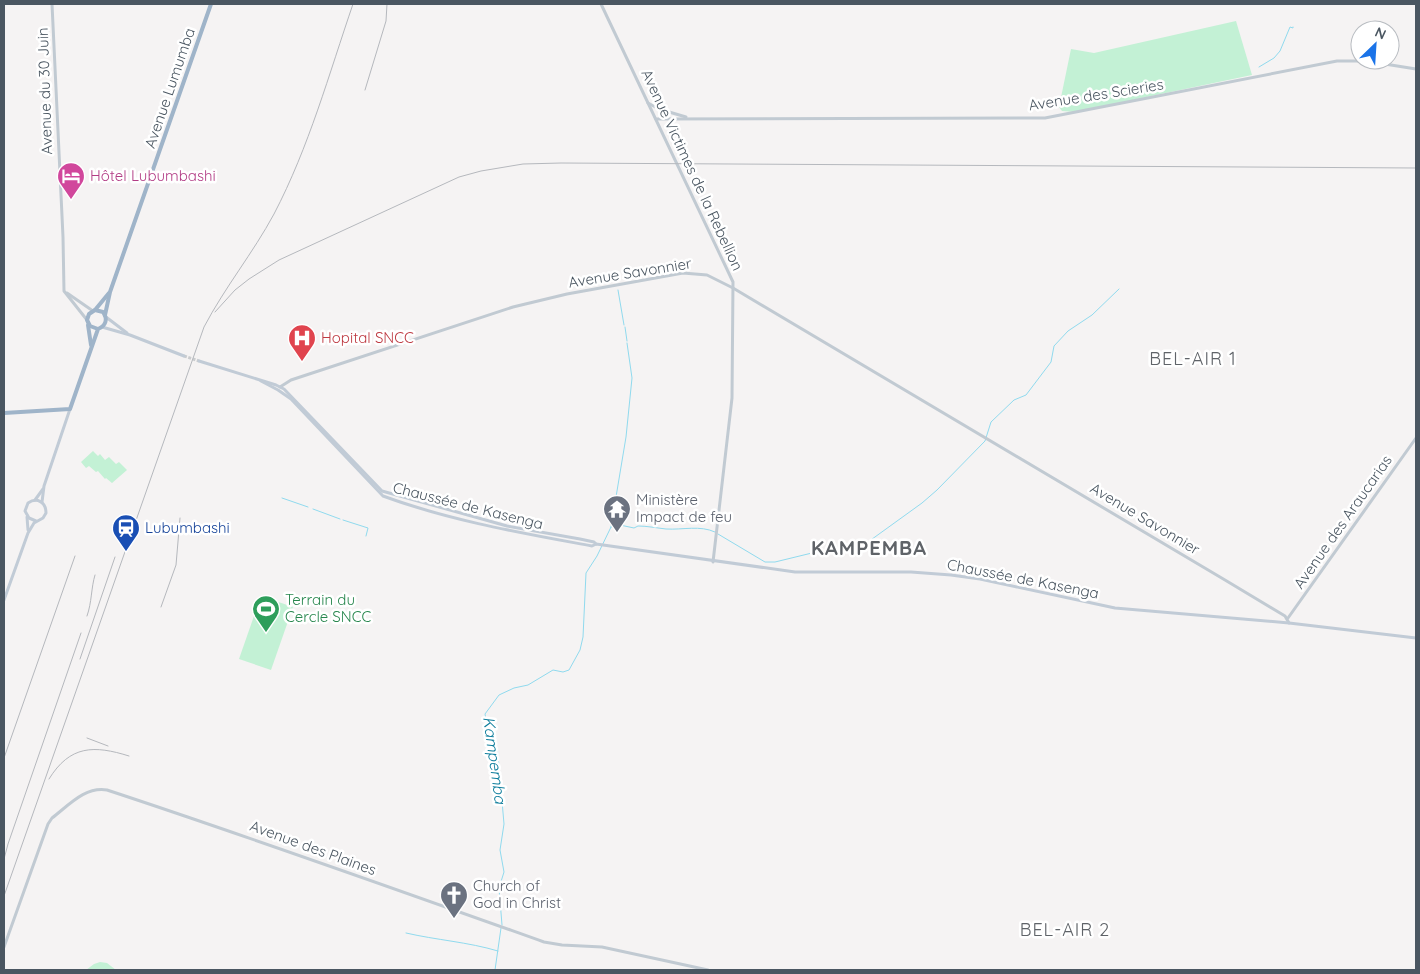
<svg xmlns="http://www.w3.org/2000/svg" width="1420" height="974" viewBox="0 0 1420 974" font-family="Quicksand,sans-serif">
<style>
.green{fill:#c3f1d5}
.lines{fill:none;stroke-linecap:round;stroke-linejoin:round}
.stream{stroke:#90daee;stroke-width:1}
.secondary-tunnel{stroke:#caccce;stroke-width:3;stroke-dasharray:3 1.5;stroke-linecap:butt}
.tertiary{stroke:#c1cad2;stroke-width:3}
.secondary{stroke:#c1cbd6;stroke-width:3}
.trunk{stroke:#9fb4c9;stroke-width:4}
.rail{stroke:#b5b8bd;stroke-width:1}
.labels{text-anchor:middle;stroke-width:5;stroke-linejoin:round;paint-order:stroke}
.street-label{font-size:15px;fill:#4a5661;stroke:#fff}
.hotel-label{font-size:15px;fill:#b23c85;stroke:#fff;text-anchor:start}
.health-label{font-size:15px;fill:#be3a42;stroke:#fff;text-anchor:start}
.worship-label{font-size:15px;fill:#5b616d;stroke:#fff;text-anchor:start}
.transit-label{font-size:15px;fill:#164399;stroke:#fff;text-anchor:start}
.leisure-label{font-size:15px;fill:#27864d;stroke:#fff;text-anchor:start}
.water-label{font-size:16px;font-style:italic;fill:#0c7c9b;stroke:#fff}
.quarter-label{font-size:18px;letter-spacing:1px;fill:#5f6368;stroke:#fff}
.district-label{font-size:20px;font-weight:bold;letter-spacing:1px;fill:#5f6368;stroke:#fff}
</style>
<rect width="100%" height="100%" fill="#f5f3f3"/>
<g class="green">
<polygon points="1236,21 1252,75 1075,112 1062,111 1059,107 1071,49 1094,53"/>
<polygon points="93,451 98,456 100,454 105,460 109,457 116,464 119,462 127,470 112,483 106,478 105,479 98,471 96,472 89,466 86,468 81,462"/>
<polygon points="261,596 293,607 271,670 239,659"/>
<polygon points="100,962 107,963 116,970 86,970 94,964"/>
</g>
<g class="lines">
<g class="stream">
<polyline points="1259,67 1274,58 1280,51 1290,27 1293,28 1293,27"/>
<polyline points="618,290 624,325"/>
<polyline points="625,327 627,341"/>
<polyline points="282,498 308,507"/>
<polyline points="313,509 340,519"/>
<polyline points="343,520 368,528 366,536"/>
<path d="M611,527L620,525L634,528L638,526C647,526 657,528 666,529C683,530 700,525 715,532"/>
<polyline points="718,534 765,562 775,562 816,552 861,545 868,542 922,503 937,490 985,441 991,422 1014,400 1026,395 1051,362 1054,346 1068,331 1092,315 1119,289"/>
<polyline points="502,925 499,888 504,872 500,850 504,824 498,755 492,731 487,724 485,714 499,695 514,688 528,685 553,670 563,672 569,670 580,650 583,637 586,573 597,556 611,527 626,437 632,378 627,343"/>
<path d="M406,933C436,940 468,942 498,951"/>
<polyline points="495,970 501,928"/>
</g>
<polyline class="secondary-tunnel" points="184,356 199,361"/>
<g class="tertiary">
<polyline points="52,4 63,237 64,291 87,320"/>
<polyline points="601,4 733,282 732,398 713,562"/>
<polyline points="648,103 659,109 686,117"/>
<polyline points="656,119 1045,118 1337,61 1366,61 1416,69"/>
<polyline points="67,293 93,311"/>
<polyline points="280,387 291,380 513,307 567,294 683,273 707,275 733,288 1225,580 1285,616 1289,623"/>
<polyline points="1288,618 1416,438"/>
<path d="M4,947L48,824L52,818C68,806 85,786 107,790C253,838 398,890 544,942L562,945L602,947L708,970"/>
</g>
<g class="secondary">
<polyline points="106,317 127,333"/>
<polyline points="102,327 130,335 184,356"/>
<polyline points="199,361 276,385 284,389 382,491 507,526 580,539 594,542 596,544"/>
<path d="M261,381L278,390L291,399L383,496C451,521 522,533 592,546L596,544L795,572H911L951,575L980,579L1115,608L1289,623L1416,638"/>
<polyline points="35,500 43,489"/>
<polyline points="42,502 44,486 70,409"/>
<polyline points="27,517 28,530"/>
<path d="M4,600L28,533L34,523L43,518L46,513C46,502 37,497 28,503L25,511L29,518L36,521"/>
</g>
<g class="trunk">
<polyline points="95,310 109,293"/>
<polyline points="105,315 110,292 211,4"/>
<polyline points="88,325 91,345"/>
<path d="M4,413L70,409L98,329C106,326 108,319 103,312L95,310L89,314L87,320L90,326L98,329"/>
</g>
<g class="rail">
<polyline points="365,90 386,21 387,4"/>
<polyline points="215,312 235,290 249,279 279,260 459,177 481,171 523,164 561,163 1416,168"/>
<polyline points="161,607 176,565 180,518"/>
<path d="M87,616C92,602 91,588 95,575"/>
<polyline points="80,659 115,557"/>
<polyline points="87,738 108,746"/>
<polyline points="4,758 75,556"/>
<path d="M49,779C70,745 94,745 129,756"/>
<polyline points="4,859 8,844 81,633"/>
<path d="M4,896L204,327C225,287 253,253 274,214C309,147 329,74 353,4"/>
</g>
</g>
<defs>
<g id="hotel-pin" transform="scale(1.4375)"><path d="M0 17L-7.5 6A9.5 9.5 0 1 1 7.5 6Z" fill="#d1479c" stroke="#fff"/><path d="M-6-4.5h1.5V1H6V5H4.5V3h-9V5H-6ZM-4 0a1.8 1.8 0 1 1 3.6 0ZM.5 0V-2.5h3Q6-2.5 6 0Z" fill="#fff"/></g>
<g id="hospital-pin" transform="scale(1.4375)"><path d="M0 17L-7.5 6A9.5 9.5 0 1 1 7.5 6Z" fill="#e0444e" stroke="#fff"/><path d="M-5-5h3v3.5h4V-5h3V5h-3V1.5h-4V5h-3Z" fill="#fff"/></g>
<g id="temple-pin" transform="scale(1.4375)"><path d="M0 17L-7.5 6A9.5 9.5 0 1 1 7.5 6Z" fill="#6b7280" stroke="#fff"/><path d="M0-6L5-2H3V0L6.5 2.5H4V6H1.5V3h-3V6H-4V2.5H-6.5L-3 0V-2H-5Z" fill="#fff"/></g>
<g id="station-pin" transform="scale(1.4375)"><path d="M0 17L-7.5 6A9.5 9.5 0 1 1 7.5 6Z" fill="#1a4fb4" stroke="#fff"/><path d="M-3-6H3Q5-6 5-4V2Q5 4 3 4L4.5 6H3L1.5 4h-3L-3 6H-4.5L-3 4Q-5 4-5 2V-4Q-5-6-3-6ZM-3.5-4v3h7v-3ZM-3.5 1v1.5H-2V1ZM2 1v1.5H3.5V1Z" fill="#fff"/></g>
<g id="stadium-pin" transform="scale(1.4375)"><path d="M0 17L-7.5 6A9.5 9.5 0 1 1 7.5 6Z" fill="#2e9e5b" stroke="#fff"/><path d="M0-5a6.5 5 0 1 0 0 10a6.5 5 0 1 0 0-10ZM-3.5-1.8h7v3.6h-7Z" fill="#fff"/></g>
<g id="church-pin" transform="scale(1.4375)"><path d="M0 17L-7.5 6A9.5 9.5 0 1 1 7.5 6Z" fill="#6b7280" stroke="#fff"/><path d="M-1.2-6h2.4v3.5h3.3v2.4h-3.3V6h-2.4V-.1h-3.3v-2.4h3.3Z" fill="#fff"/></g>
</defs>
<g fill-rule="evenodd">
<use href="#hotel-pin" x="71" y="176"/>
<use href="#hospital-pin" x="302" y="338"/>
<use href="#temple-pin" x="617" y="509"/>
<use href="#station-pin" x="126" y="528"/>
<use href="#stadium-pin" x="266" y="609"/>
<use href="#church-pin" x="454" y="895"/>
</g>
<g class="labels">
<g class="street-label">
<text transform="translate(170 88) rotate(-71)" y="5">Avenue Lumumba</text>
<text transform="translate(45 91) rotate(-92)" y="5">Avenue du 30 Juin</text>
<text transform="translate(1096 95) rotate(-9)" y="5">Avenue des Scieries</text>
<text transform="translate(692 170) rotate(65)" y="5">Avenue Victimes de la Rebellion</text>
<text transform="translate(630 273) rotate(-9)" y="5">Avenue Savonnier</text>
<text transform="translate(468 506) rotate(14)" y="5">Chaussée de Kasenga</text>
<text transform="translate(1145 519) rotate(31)" y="5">Avenue Savonnier</text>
<text transform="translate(1343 522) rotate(-55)" y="5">Avenue des Araucarias</text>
<text transform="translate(1023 579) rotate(11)" y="5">Chaussée de Kasenga</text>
<text transform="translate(313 848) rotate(20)" y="5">Avenue des Plaines</text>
</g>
<g class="hotel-label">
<text x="90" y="181">Hôtel Lubumbashi</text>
</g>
<g class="health-label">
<text x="321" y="343">Hopital SNCC</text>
</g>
<g class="worship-label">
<text x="636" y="505">Ministère<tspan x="636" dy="17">Impact de feu</tspan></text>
<text x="473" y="891">Church of<tspan x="473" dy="17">God in Christ</tspan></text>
</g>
<g class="transit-label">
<text x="145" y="533">Lubumbashi</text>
</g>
<g class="leisure-label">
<text x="285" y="605">Terrain du<tspan x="285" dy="17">Cercle SNCC</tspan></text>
</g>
<g class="water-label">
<text transform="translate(495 760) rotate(82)" y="6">Kampemba</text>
</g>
<g class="quarter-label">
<text x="1193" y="365">BEL-AIR 1</text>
<text x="1065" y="936">BEL-AIR 2</text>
</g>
<g class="district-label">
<text x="869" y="555">KAMPEMBA</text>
</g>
</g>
<rect width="1420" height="974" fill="none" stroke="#4a5661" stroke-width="10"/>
<g transform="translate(1375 45) rotate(25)"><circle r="24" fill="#ffffff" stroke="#b7bbc0"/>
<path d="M0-4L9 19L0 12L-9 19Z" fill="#1a73e8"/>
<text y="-8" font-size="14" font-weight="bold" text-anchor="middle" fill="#4a5661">N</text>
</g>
</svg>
